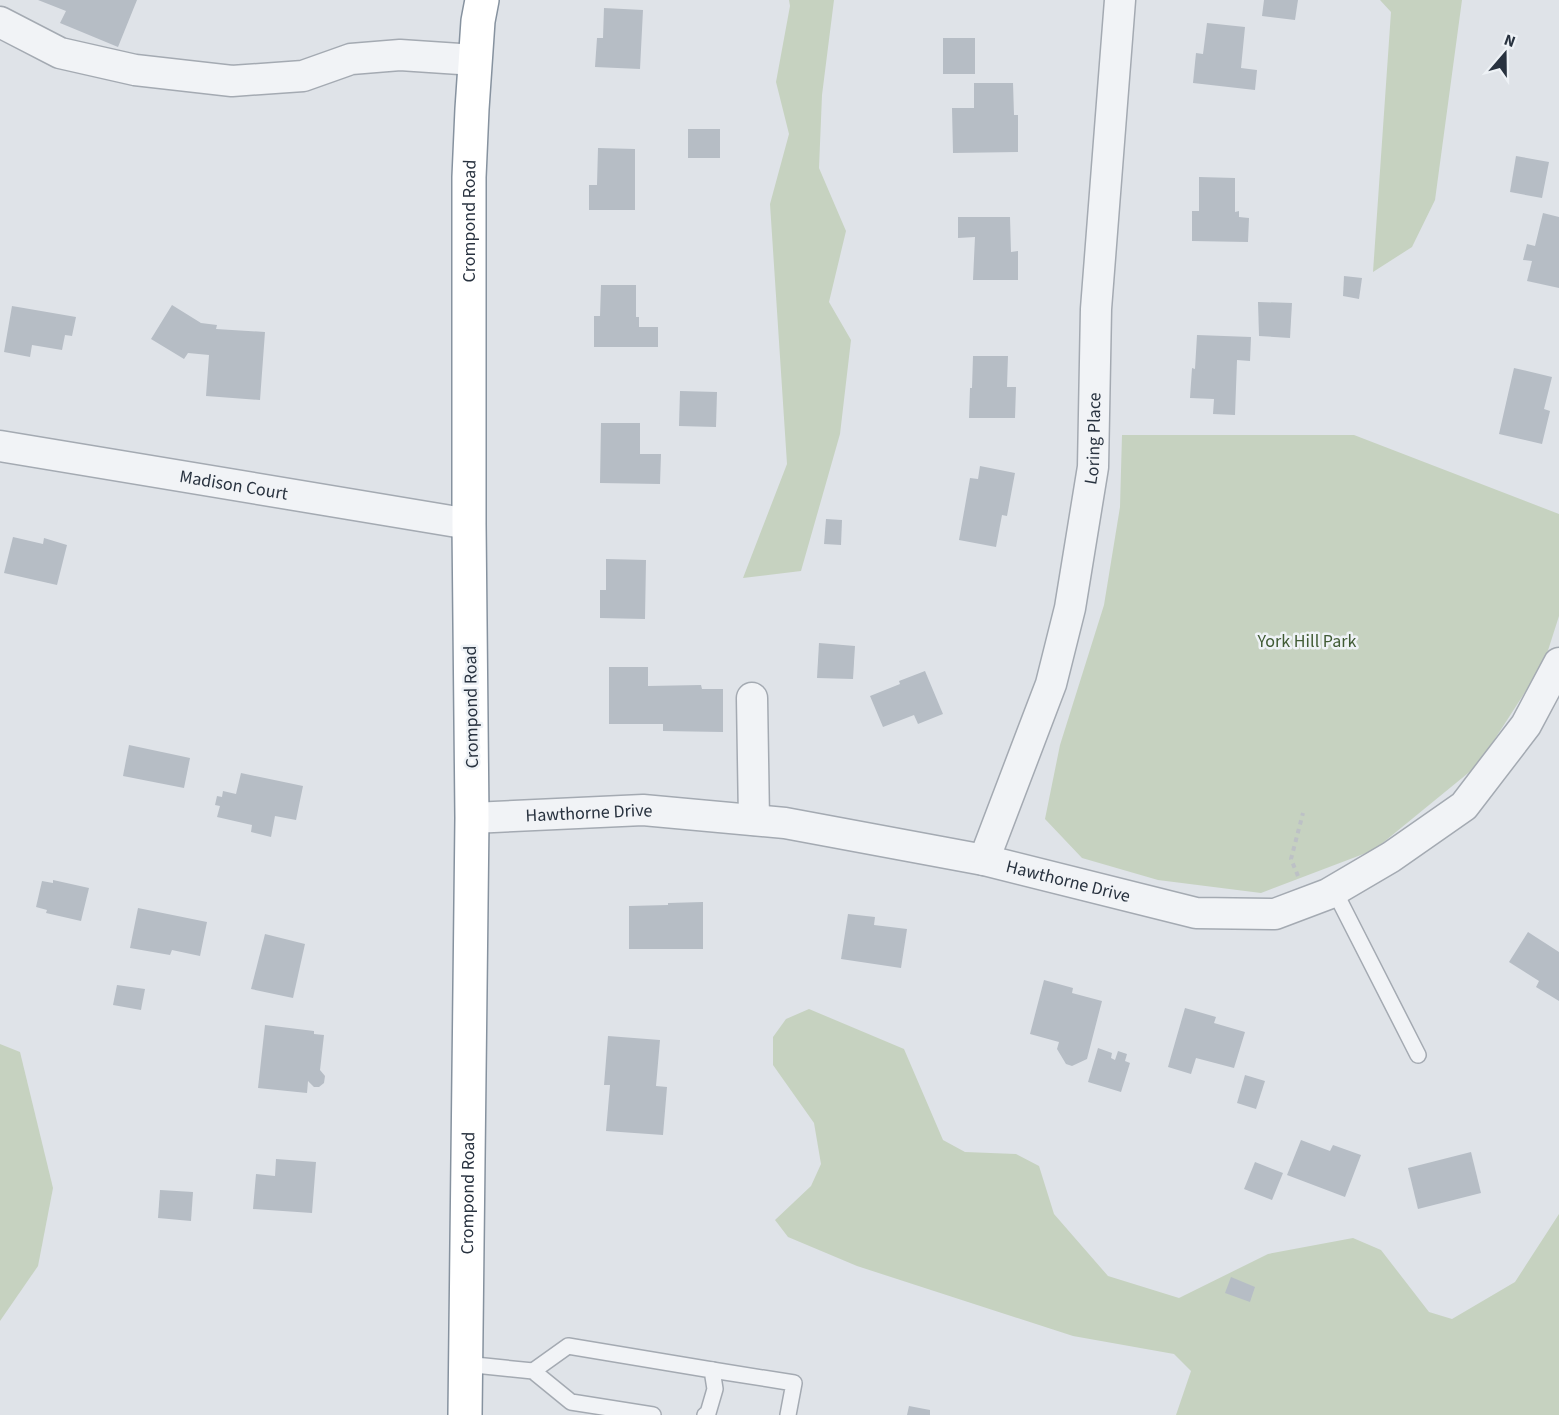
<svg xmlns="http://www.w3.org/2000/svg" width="1559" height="1415" viewBox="0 0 1559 1415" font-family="'Source Sans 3',sans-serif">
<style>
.green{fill:#c6d2c0}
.building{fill:#b6bdc5}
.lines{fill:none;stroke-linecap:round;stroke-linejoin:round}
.service-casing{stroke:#a4aab2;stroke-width:18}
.minor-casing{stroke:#a4aab2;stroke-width:33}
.trunk-casing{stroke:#86929f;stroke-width:36}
.path{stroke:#bdc1c6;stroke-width:4;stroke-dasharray:4.5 4.5;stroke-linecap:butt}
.service{stroke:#f1f3f6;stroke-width:15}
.minor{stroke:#f1f3f6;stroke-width:30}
.trunk{stroke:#fff;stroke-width:33}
.labels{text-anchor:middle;stroke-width:5;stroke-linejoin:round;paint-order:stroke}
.street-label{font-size:18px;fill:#28323f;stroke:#eef2f6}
.park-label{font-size:18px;fill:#405b35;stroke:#eef2f6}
</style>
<rect width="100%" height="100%" fill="#dfe3e8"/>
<g class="green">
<polygon points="789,0 834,0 822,95 819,168 846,231 829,302 851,340 840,434 801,571 743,578 787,464 770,204 789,134 776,82 790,6"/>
<polygon points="1380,0 1462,0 1435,200 1412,247 1373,272 1391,12"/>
<polygon points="1122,435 1354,435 1559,514 1559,616 1544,663 1478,765 1374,850 1261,893 1158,880 1082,858 1045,819 1060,745 1104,605 1120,507"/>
<polygon points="809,1009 904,1049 943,1140 965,1152 1016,1154 1039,1166 1054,1214 1108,1276 1179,1298 1268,1254 1353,1238 1381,1250 1429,1312 1452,1319 1515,1282 1559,1214 1559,1415 1176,1415 1191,1371 1174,1354 1073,1336 857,1266 788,1237 775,1220 811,1186 821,1164 814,1123 773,1065 773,1037 786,1019"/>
<polygon points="0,1044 20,1052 53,1188 38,1266 0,1321"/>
</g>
<g class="building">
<polygon points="38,0 137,0 118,47 60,23 66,11"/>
<polygon points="1264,0 1298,0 1295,20 1262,16"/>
<polygon points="604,8 643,10 640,69 595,67 597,38 603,38"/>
<polygon points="1207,23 1245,27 1241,68 1257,70 1255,90 1193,83 1196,53 1203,54"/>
<rect x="943" y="38" width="32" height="36"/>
<polygon points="974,83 1013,83 1014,115 1018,115 1018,152 953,153 952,108 974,108"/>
<rect x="688" y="129" width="32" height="29"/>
<polygon points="598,148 635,149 635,210 589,210 589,185 597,185"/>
<polygon points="1516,156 1549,162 1542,198 1510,192"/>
<polygon points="1199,177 1235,178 1235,212 1239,211 1239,217 1249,218 1248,242 1192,241 1192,211 1199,211"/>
<polygon points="1543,213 1559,217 1559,288 1527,281 1532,261 1523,260 1527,244 1535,246"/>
<polygon points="958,217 1010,217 1011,252 1018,251 1018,280 973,280 975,237 958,238"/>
<polygon points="1344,276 1362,278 1359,299 1343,296"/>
<polygon points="601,285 636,285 636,317 639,317 639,327 658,327 658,347 594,347 594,316 600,316"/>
<polygon points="1258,302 1292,303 1290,338 1259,336"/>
<polygon points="172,305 201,323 217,325 216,329 265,332 260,400 206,396 209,355 188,353 184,359 151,339"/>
<polygon points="12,306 76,317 72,336 65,335 62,350 32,345 30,357 4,352"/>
<polygon points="1197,335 1251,337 1250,361 1237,360 1235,415 1213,414 1214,399 1190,398 1192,368 1195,369"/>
<polygon points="973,356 1008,356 1007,387 1016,387 1015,418 969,418 970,388 972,388"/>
<polygon points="1514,368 1552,377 1544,409 1550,411 1542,444 1499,434"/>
<polygon points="680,391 717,392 716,427 679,426"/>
<polygon points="601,423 640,423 640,454 661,454 660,484 600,483"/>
<polygon points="980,466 1015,473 1007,516 1002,515 996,547 959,540 970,478 978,479"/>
<polygon points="826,519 842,520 841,545 824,544"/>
<polygon points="13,537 43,544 44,538 67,545 57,585 4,573"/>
<polygon points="606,559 646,560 645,619 600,618 600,590 606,590"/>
<polygon points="819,643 855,646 853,679 817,678"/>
<polygon points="609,667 648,667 648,686 701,685 702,689 723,689 723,732 663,731 663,724 609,724"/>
<polygon points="925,671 943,714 918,724 914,715 883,727 870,696 900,684 899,681"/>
<polygon points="129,745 190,758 184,788 123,776"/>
<polygon points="241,773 303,786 296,820 275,816 271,837 251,832 252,825 217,817 220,806 215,805 217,796 222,797 223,791 236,794"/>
<polygon points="53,880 89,888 81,921 46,913 47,910 36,907 42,881 53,883"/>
<polygon points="703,902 703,949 629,949 629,906 668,905 668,903"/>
<polygon points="138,908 207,922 200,956 172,950 170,955 130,948"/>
<polygon points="848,914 875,917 874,925 907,929 901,968 841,959"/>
<polygon points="1528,932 1559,952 1559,1001 1536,987 1539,981 1509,962"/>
<polygon points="265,934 305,944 293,998 251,989"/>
<polygon points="1044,980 1073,988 1072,993 1102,1001 1087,1059 1072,1066 1066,1064 1057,1049 1059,1042 1030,1034"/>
<polygon points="117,985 145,989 141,1010 113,1005"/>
<polygon points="1185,1008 1216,1017 1214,1023 1245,1032 1234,1068 1196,1058 1191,1074 1168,1067"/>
<polygon points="265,1025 314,1031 314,1034 324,1035 320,1070 325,1076 324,1083 319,1087 314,1087 308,1081 307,1093 258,1088"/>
<polygon points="608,1036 660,1040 656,1086 667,1087 663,1135 606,1131 610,1085 604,1085"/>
<polygon points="1098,1048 1112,1053 1111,1058 1115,1060 1118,1051 1127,1054 1125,1061 1130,1063 1121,1092 1088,1082"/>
<polygon points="1245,1075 1265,1081 1256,1109 1237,1103"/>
<polygon points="1301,1140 1330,1151 1333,1145 1361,1155 1345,1197 1287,1175"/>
<polygon points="1471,1152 1481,1193 1418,1209 1408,1168"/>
<polygon points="276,1159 316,1162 312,1213 253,1209 256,1174 275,1176"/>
<polygon points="1255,1162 1283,1173 1272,1200 1244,1189"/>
<polygon points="160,1190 193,1192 191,1221 158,1218"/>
<polygon points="1231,1277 1255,1287 1250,1302 1225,1293"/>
<polygon points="909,1406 930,1410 930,1415 907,1415"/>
</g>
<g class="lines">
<g class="service-casing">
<g id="service">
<polyline points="1334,890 1418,1055"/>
<polyline points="465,1364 533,1371 571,1402 653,1415"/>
<polyline points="712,1370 794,1383 788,1415"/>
<polyline points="533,1371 568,1346 712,1370 715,1389 708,1413 705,1415"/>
</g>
</g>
<g class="minor-casing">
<g id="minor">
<polyline points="0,22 60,53 135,70 232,81 303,76 351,59 400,55 475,60"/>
<path id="s1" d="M0,446L469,524"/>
<polyline points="752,698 754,820"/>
<path id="s2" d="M472,818L643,810L785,823L984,860L1196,913L1275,914L1328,894L1391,857L1464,806L1526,725L1559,663"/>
<path id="s3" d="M984,860L1051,684L1070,608L1093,467L1096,309L1120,0"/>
</g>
</g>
<g class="trunk-casing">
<g id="trunk">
<path id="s4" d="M465,1415L472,818L469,524V177L472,109L478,21L482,0"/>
</g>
</g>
<polyline class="path" points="1298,876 1291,859 1303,813"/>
<use href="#service" class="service"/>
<use href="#minor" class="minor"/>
<use href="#trunk" class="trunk"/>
</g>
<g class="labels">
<g class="street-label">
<text dy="6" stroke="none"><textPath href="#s4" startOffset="1194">Crompond Road</textPath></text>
<text dy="6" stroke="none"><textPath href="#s3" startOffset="438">Loring Place</textPath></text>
<text dy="6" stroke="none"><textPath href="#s1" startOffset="237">Madison Court</textPath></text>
<text transform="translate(471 707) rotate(-91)" y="6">Crompond Road</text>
<text dy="6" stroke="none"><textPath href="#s2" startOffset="117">Hawthorne Drive</textPath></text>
<text dy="6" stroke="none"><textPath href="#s2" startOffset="603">Hawthorne Drive</textPath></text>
<text dy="6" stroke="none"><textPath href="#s4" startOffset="222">Crompond Road</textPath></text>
</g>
<g class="park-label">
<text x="1307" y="647">York Hill Park</text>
</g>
</g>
<g transform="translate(1505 54) rotate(20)" stroke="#eef2f6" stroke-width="4.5" paint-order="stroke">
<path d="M0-4.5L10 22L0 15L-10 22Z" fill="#28323f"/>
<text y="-9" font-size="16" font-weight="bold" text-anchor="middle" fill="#28323f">N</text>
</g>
</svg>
